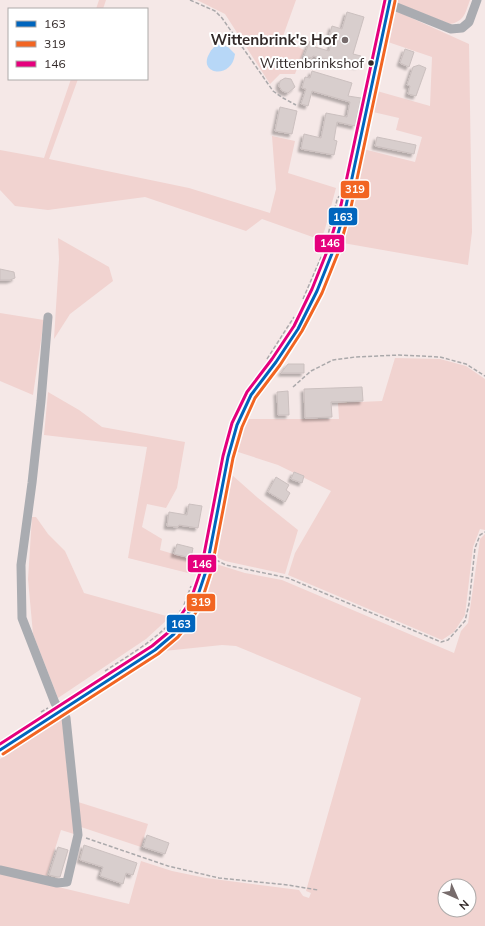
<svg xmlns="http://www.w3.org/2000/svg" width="485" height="926" viewBox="0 0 485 926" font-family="Mulish,sans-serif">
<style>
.green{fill:#f1d3d0;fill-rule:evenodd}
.water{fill:#b7d7f7}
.building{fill:#d8cecd;stroke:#cbc0bf;filter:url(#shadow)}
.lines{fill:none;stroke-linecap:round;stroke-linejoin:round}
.path{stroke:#aba9ab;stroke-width:1.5;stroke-dasharray:4 2;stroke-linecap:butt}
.minor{stroke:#aaacb1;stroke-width:9}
.bus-1-casing{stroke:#fff;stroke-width:6}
.bus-2-casing{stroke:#fff;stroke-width:6}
.bus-3-casing{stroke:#fff;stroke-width:6}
.bus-1{stroke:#0065bd;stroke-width:3}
.bus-2{stroke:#f26522;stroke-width:3}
.bus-3{stroke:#e5007d;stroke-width:3}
.poi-dot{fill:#776c6c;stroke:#fff;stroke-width:1.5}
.bus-dot{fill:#332a29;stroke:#fff;stroke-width:1.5}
.labels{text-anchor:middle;stroke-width:4;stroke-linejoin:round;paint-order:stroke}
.bus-label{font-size:14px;fill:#332a29;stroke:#fff;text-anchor:end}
.poi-label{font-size:15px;font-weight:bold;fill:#332a29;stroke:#fff;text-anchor:end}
.line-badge{stroke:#fff;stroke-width:1.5}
.badge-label{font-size:11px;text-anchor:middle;font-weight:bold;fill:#fff}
</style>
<defs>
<filter id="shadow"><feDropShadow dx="-3" dy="3" stdDeviation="1" flood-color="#0004"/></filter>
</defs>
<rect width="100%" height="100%" fill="#f5e8e7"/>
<g class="green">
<polygon points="99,0 106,0 103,9 96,9"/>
<polygon points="197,0 296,0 282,39 304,50 295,74 280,74 270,84 225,14"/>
<path d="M398,0H470C465,13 465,21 450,24L397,3Z"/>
<polygon points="396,11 469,44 472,232 468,265 343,243 356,191 363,149 415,162 422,137 396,130 399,118 373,112 377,91 430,106 432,57 388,42"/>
<polygon points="71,79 78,79 49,159 189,188 270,213 276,189 272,136 295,141 288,173 336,188 325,229 321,240 262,219 246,231 145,197 48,210 15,206 0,190 0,150 44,158"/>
<polygon points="58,238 109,267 113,281 70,314 54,339 59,259"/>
<polygon points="0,313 44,320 33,395 0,381"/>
<polygon points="395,358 440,359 466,366 485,379 485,530 480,529 473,547 465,615 454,632 442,640 288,575 295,553 331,491 278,465 235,451 246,419 339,419 338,403 382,401"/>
<polygon points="48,392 79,410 102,427 185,442 177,488 166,508 147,504 142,527 162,539 160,550 197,561 192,574 128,558 147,447 44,435"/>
<polygon points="232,475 258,498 298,530 285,574 225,561 216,557"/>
<polygon points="32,517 36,517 48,534 65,551 84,593 170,617 146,639 58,698 33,634 28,579"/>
<path d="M485,534V926H0V873L129,904L141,861L172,871L206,878L299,890L303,896L309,898L311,893L306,891L361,698L236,646L222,645L164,651L190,630L205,603L216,564L245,573L282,580L454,653L461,631L468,623L480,539ZM445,886H469V910H445Z"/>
<polygon points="62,719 74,834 61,830 46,877 0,867 0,759"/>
<polygon points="78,802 148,824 141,847 81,827"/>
</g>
<path class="water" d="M219,44L228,47L235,54C232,79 200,75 208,56C211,50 213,47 219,44Z"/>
<g class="building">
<polygon points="347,12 364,17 353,54 361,56 358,66 313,56 312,58 304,56 310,41 316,43 315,47 329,51 333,38 329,37 332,26 342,29"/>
<polygon points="405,49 414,52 409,67 400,63"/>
<polygon points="419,65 426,68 416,96 408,94 410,86 407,85 413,67"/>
<polygon points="312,71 352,83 348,96 361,98 355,126 337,122 334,140 337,141 334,155 301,149 304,134 321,138 326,113 347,117 350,102 312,91 308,106 301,104 306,89 302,88 305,77 310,78"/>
<polygon points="285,78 291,79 295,87 288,93 282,91 279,86 280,81"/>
<polygon points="280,107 297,111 292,134 275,131"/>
<polygon points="377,137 416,145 414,154 375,146"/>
<polygon points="0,269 14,272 15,278 10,280 0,280"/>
<polygon points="288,364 304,364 304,373 281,373"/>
<polygon points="362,387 363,401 331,402 332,417 305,418 304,389"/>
<polygon points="288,391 289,415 278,415 277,392"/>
<polygon points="294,472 304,476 302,483 291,479"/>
<polygon points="276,477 289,485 286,490 290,493 285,502 268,492"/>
<polygon points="189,504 202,506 198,528 179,525 178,527 167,526 169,512 187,515"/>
<polygon points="177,544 193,548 191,558 174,554"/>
<polygon points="147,835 169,843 165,854 143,847"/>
<polygon points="84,845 137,863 133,875 126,873 123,884 100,876 103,867 80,860"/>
<polygon points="58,847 68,850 60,877 57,877 49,875"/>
</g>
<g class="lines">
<g class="path">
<polyline points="190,0 215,11 222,18 273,91 283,98 296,105"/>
<polyline points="324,250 337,200 339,196"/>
<polyline points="303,299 322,255"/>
<polyline points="267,359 294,317"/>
<polyline points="293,387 311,371 333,360 355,357 399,355 440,357 466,364 485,376"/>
<polyline points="216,560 226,565 288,578 441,642 448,640 465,621 469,604 475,548 480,535 485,532"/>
<polyline points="184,605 191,586"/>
<path d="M105,671C132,653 162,637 181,610"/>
<polyline points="41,712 48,708"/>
<polyline points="86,838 168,866 219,878 288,885 318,890"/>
</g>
<g class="minor">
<polyline points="389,4 451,29 462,28 469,22 477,0"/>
<polyline points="0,750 155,650 174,634 185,620 195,604 206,571 228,457 237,425 251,395 276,362 298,329 317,291 333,251 346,206 390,0"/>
<polyline points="0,870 57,883 67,882 78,835 66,718 55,703 22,618 21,565 32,483 41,401 48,317"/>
</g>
<g class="bus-1-casing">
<polyline id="bus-1" points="0,750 155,650 174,634 195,604 206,571 228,457 237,425 251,395 276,362 298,329 317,291 333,251 346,206 390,0"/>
</g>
<g class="bus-2-casing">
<polyline id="bus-2" points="3,754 158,654 178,637 189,623 200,606 211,572 233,458 242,427 255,398 280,365 302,331 322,293 338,253 351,207 395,1"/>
</g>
<g class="bus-3-casing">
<polyline id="bus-3" points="0,744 152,646 170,631 190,602 201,570 223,456 232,423 247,392 272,359 294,326 312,289 328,249 341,205 385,0"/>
</g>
<use href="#bus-1" class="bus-1"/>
<use href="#bus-2" class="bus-2"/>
<use href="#bus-3" class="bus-3"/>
</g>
<circle class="poi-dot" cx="345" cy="40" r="4"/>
<circle class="bus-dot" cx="371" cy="63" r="3.5"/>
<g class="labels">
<g class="bus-label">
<text x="364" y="68">Wittenbrinkshof</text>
</g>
<g class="poi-label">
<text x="337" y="45">Wittenbrink's Hof</text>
</g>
</g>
<g class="line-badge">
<rect x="340" y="180" width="30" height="19" rx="4" fill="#f26522"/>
<rect x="328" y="207" width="30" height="19" rx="4" fill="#0065bd"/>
<rect x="314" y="234" width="31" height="19" rx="4" fill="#e5007d"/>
<rect x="187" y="554" width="30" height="19" rx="4" fill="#e5007d"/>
<rect x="186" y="593" width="30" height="19" rx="4" fill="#f26522"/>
<rect x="166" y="614" width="30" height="19" rx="4" fill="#0065bd"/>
</g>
<g class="badge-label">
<text x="355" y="193">319</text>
<text x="343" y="221">163</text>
<text x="330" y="247">146</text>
<text x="202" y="568">146</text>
<text x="201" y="606">319</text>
<text x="181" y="628">163</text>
</g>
<rect x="8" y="8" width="140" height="72" fill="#ffffff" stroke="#adaaa9"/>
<rect x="16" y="21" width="20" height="6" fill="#0065bd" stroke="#adaaa9"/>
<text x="44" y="28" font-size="12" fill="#332a29">163</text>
<rect x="16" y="41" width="20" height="6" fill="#f26522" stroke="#adaaa9"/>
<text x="44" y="48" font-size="12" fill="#332a29">319</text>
<rect x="16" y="61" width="20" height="6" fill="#e5007d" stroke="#adaaa9"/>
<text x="44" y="68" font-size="12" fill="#332a29">146</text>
<g transform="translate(457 898) rotate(135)"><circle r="19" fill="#ffffff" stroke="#adaaa9"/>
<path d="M0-3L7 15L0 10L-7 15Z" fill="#776c6c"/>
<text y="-6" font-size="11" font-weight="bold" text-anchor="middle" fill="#332a29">N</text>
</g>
</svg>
